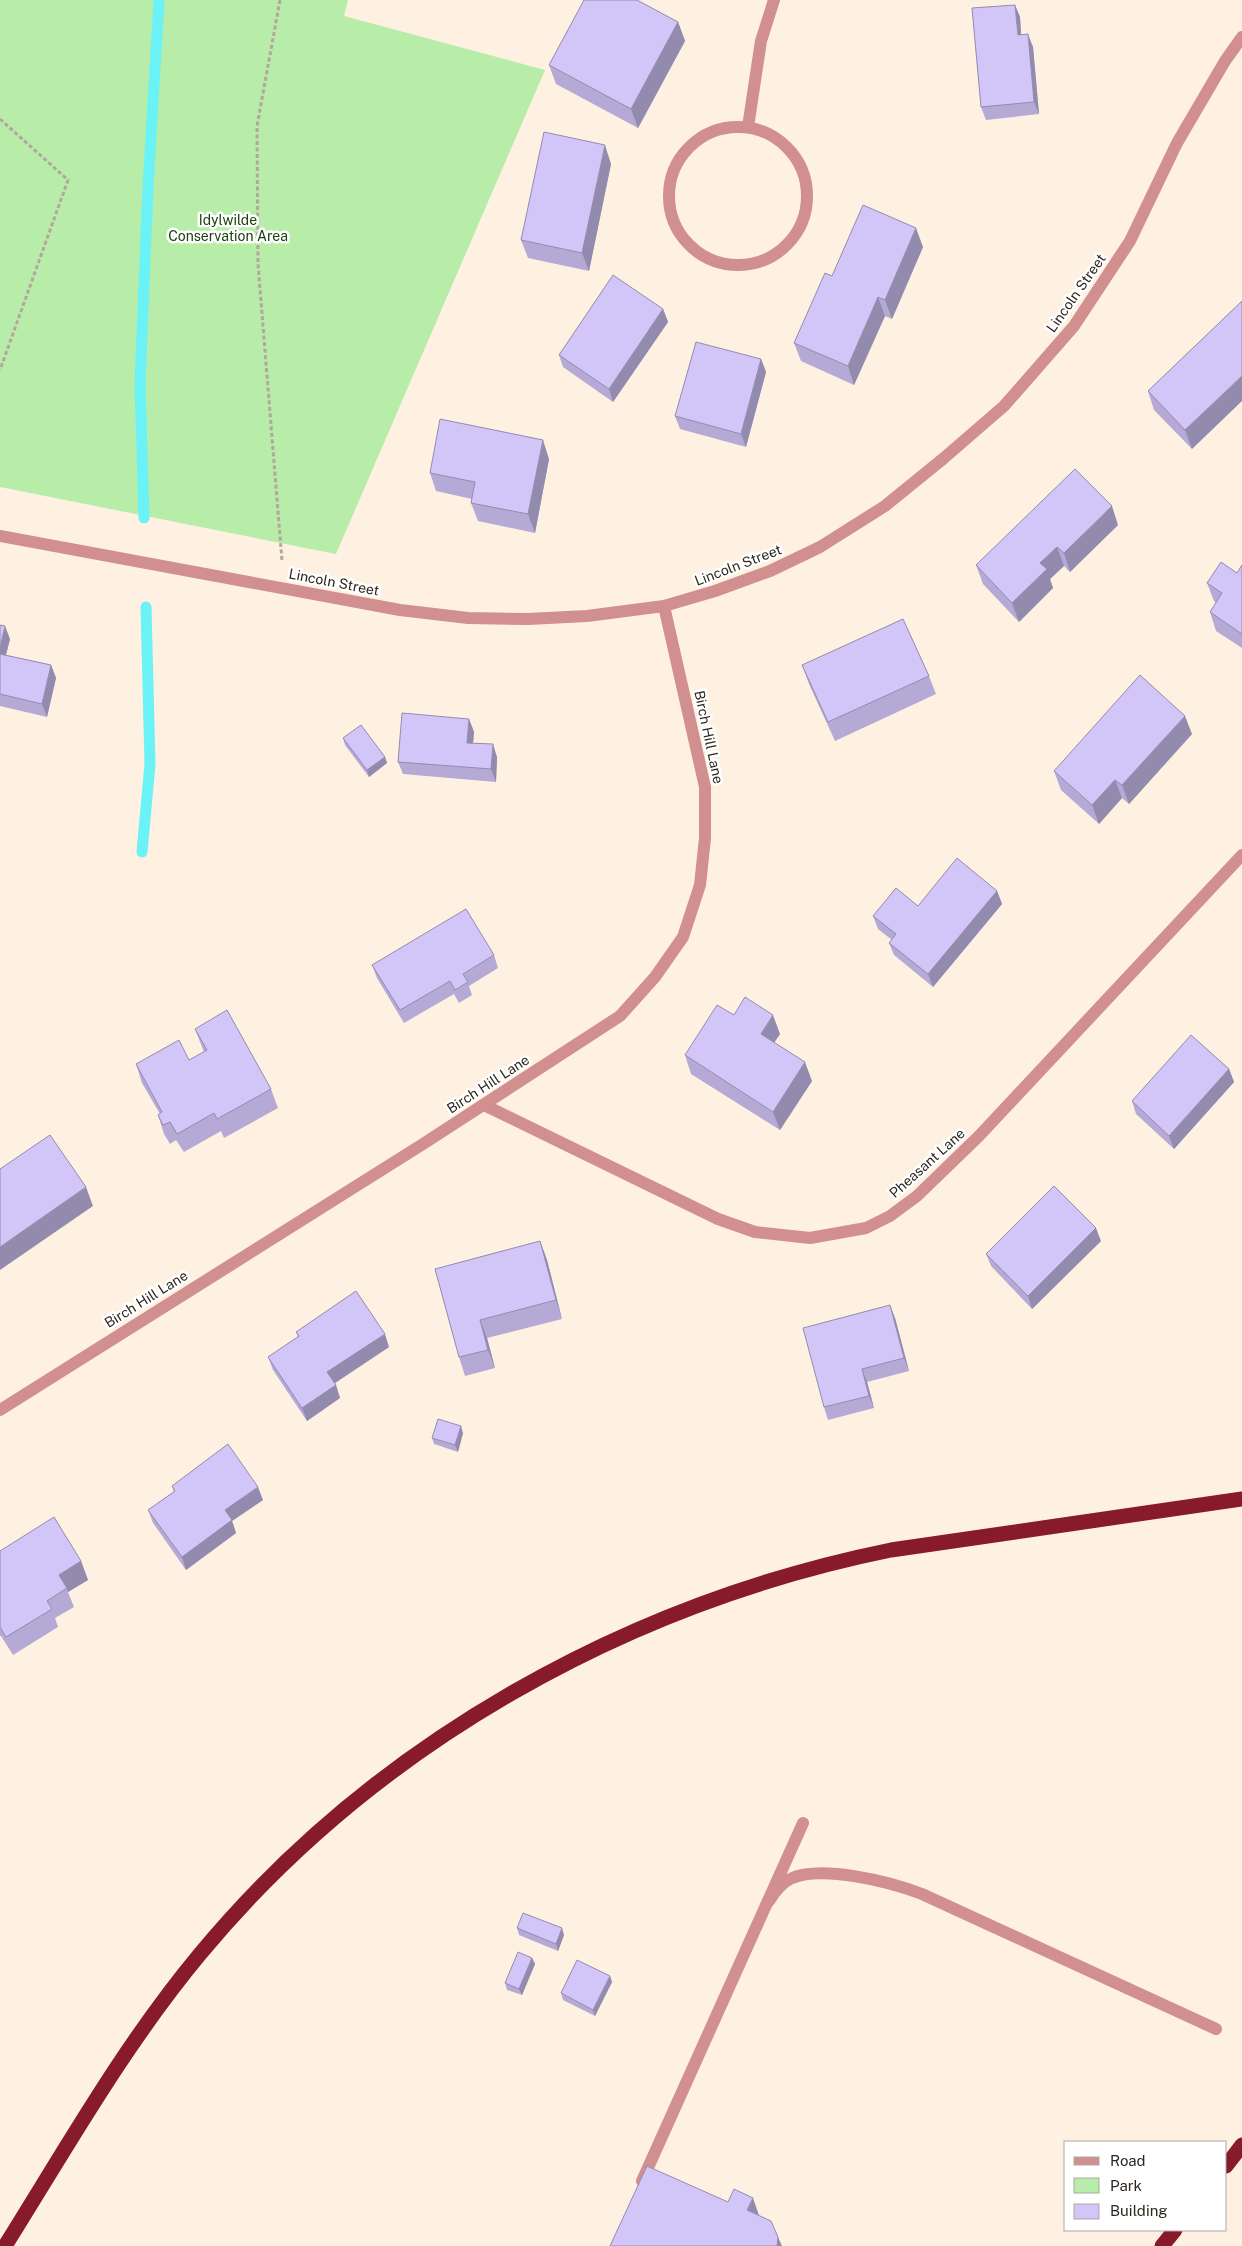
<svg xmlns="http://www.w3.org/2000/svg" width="1242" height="2246" viewBox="0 0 1242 2246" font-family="'Public Sans',sans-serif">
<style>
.green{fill:#b8eca9}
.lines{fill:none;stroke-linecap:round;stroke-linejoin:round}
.stream{stroke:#6bf2f7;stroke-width:11}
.path{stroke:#b2a79a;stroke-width:3;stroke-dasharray:4 2.5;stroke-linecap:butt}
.service{stroke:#d18f8f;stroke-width:12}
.minor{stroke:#d18f8f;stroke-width:12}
.tertiary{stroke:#d18f8f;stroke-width:12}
.motorway{stroke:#871b29;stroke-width:15}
.wall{fill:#b5aad6}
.shaded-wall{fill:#938bae}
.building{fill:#d2c6f9;stroke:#938bae}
.labels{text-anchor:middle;stroke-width:5;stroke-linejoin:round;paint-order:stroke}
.park-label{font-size:14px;fill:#1b400e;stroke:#fff}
.street-label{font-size:14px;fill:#2d271f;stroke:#fff}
</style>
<rect width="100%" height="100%" fill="#fff1e1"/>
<polygon class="green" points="0,0 348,0 344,16 545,70 336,554 0,487"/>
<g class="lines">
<g class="stream">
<polyline points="144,518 140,384 148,187 159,0"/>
<polyline points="142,852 150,764 146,607"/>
</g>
<g class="path">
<polyline points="280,0 257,126 258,264 282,561"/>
<polyline points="0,119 68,180 0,370"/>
</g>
<g class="service">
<path d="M769,1901C774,1893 780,1884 790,1879C820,1864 891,1882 922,1894L1216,2029"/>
<polyline points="642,2181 803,1823"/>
</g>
<g class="minor">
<circle cx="738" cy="196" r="69"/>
<polyline points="748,127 761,41 774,0"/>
<polyline points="484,1105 718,1219 755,1232 810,1238 866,1228 890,1216 917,1196 979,1136 1242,855"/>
<polyline points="0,1410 423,1144 620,1016 655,977 683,937 700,885 705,838 705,787 664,606"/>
</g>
<polyline class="tertiary" points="0,536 400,610 468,618 528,619 587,616 664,606 715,591 770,571 820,547 885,506 944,458 1004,406 1074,326 1130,241 1177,143 1225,61 1242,37"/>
<g class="motorway">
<polyline points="1226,2166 1242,2145"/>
<path d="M5,2246C67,2147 125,2044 200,1954C374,1744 625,1604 891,1550L1242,1499"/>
<polyline points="1162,2246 1175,2230"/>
</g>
</g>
<g class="wall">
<polygon points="1015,5 1020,17 1021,35 1033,47 1039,114 986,120 981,107"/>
<polygon points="678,22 685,41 638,128 556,84 549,65"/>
<polygon points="611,164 589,271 528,258 521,240"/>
<polygon points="923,247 892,319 885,316 854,385 801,361 794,343 832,276"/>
<polygon points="1242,301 1192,449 1154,410 1148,391"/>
<polygon points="663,309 668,322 613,402 563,367 559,355"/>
<polygon points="761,359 766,372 746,447 680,429 675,416"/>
<polygon points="549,459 535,533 478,521 471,503 472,499 436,491 430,473"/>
<polygon points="1118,525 1070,572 1064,566 1050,579 1053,588 1019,622 983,584 976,565"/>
<polygon points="1242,565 1242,648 1216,631 1210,612 1216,603 1214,601 1207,583 1237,573"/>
<polygon points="0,625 10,639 6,655 51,665 56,678 47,717 0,706"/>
<polygon points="802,665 929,676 936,694 835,741 809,684"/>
<polygon points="469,719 474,732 473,743 497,757 496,782 403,774 398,762"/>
<polygon points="1192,734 1129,804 1122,798 1099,824 1061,790 1054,771"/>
<polygon points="343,738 385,757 387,763 369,777 345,745"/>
<polygon points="997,891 1002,904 933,987 894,955 889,943 892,940 878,929 873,916 918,906"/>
<polygon points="494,955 498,968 469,986 472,995 459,1003 454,994 404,1023 377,978 372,965"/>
<polygon points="734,1015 780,1034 774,1042 812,1081 780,1130 691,1074 685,1055"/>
<polygon points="195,1029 271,1089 278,1108 224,1138 221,1131 184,1152 176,1140 170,1144 164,1134 158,1115 160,1114 142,1083 136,1064 189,1060 204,1052 202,1047"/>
<polygon points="1229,1069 1234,1082 1174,1149 1136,1114 1132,1101"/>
<polygon points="540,1241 547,1260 562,1319 487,1338 495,1368 465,1376 459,1357 435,1269"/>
<polygon points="1101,1241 1032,1309 991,1266 986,1254"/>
<polygon points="895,1318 909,1371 867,1382 874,1408 828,1420 824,1407"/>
<polygon points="296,1332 389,1347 335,1383 340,1398 307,1421 273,1370 268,1357 298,1337"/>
<polygon points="463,1433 458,1452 434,1444 432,1438"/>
<polygon points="172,1486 263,1500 232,1521 236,1533 186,1570 153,1523 148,1510 174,1492"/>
<polygon points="0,1551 81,1561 88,1580 68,1592 74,1607 55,1618 58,1627 13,1655 1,1636 0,1636"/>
<polygon points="517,1928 564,1935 558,1951 519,1935"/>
<polygon points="532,1958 535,1964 522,1995 507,1990 505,1983"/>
<polygon points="610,1976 612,1982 595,2016 563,2000 561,1993"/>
</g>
<g class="shaded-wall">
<polygon points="1015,5 1020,17 1022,48 1018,35"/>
<polygon points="678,22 685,41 638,128 631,109"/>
<polygon points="1028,34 1033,47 1039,114 1034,102"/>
<polygon points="605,145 611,164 589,271 582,253"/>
<polygon points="916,228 923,247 892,319 885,300"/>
<polygon points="878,297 885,316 854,385 848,366"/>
<polygon points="663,309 668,322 613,402 609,389"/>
<polygon points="761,359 766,372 746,447 741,434"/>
<polygon points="1242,376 1242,401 1192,449 1185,430"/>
<polygon points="543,440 549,459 535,533 528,514"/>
<polygon points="1112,506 1118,525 1070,572 1064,553"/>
<polygon points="1057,547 1064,566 1050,579 1053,588 1019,622 1012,603 1040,563"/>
<polygon points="5,626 10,639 3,666 0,657 0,648"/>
<polygon points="51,665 56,678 47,717 42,704"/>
<polygon points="1185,716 1192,734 1129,804 1122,785"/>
<polygon points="469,719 474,732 472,755 467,743"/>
<polygon points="493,744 497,757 496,782 491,769"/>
<polygon points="385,757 387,763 369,777 367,770"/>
<polygon points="1115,780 1122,798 1099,824 1092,805"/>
<polygon points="997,891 1002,904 933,987 928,974"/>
<polygon points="773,1015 780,1034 768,1052 761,1034"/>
<polygon points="805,1062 812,1081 780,1130 773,1112"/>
<polygon points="1229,1069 1234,1082 1174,1149 1169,1136"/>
<polygon points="86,1187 93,1206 0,1270 0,1247"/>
<polygon points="1096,1228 1101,1241 1032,1309 1028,1296"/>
<polygon points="540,1241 547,1260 562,1319 556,1300"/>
<polygon points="890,1305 895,1318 909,1371 904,1358"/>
<polygon points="480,1320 487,1338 495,1368 488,1350"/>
<polygon points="385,1334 389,1347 332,1385 327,1372"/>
<polygon points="862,1369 867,1382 874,1408 869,1396"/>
<polygon points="336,1385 340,1398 307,1421 302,1408"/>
<polygon points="461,1426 463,1433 458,1452 455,1445"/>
<polygon points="258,1487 263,1500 232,1521 236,1533 186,1570 182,1557 225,1510"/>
<polygon points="81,1561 88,1580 68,1592 67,1588 59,1575"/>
<polygon points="562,1928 564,1935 558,1951 556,1944"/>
<polygon points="532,1958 535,1964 522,1995 519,1989"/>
<polygon points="610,1976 612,1982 595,2016 593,2010"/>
<polygon points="753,2198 761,2221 747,2210"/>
<polygon points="778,2237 782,2246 777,2246"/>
</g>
<g class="building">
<polygon points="584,0 637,0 678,22 631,109 549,65"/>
<polygon points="1015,5 1018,35 1028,34 1034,102 981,107 972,8"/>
<polygon points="544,132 605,145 582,253 521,240"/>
<polygon points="863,205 916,228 885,300 878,297 848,366 794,343 825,273 832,276"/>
<polygon points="613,275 663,309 609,389 559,355"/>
<polygon points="1242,301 1242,376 1185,430 1148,391"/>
<polygon points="696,342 761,359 741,434 675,416"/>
<polygon points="440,419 543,440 528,514 471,503 475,482 430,473"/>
<polygon points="1075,469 1112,506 1064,553 1057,547 1040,563 1047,569 1012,603 976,565"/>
<polygon points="1221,562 1237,573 1242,565 1242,634 1210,612 1222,593 1207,583"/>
<polygon points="903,619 929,676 828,722 802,665"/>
<polygon points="0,625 5,626 0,648"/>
<polygon points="0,654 51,665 42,704 0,694"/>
<polygon points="1140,675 1185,716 1122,785 1115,780 1092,805 1054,771"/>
<polygon points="402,713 469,719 467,743 493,744 491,769 398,762"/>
<polygon points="361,725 385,757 367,770 343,738"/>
<polygon points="957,858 997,891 928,974 889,943 896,934 873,916 896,888 918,906"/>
<polygon points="466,909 494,955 463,974 468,982 455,990 450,981 400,1010 372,965"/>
<polygon points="745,997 773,1015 761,1034 805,1062 773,1112 685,1055 717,1005 734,1015"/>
<polygon points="227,1010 271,1089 217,1119 214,1113 177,1134 170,1122 163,1125 158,1115 162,1112 136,1064 179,1040 189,1060 207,1050 195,1029"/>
<polygon points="1191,1035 1229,1069 1169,1136 1132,1101"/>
<polygon points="50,1135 86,1187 0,1247 0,1169"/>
<polygon points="1054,1186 1096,1228 1028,1296 986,1254"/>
<polygon points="540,1241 556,1300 480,1320 488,1350 459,1357 435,1269"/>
<polygon points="356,1291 385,1334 327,1372 336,1385 302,1408 268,1357 299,1336 296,1332"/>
<polygon points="890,1305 904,1358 862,1369 869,1396 824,1407 803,1328"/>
<polygon points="438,1419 461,1426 455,1445 432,1438"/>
<polygon points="228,1444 258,1487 225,1510 232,1520 182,1557 148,1510 175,1491 172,1486"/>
<polygon points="54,1517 81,1561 59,1575 67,1588 47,1601 52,1609 6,1637 0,1627 0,1551"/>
<polygon points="523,1913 562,1928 556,1944 517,1928"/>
<polygon points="518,1952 532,1958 519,1989 505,1983"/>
<polygon points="577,1960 610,1976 593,2010 561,1993"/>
<polygon points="647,2166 728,2202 734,2189 753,2198 747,2210 771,2221 778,2237 777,2246 610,2246"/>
</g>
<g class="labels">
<g class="park-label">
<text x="228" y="225">Idylwilde<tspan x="228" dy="16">Conservation Area</tspan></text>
</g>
<g class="street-label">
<text transform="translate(1076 293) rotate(-55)" y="5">Lincoln Street</text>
<text transform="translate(738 565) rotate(-21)" y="5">Lincoln Street</text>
<text transform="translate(334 582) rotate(11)" y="5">Lincoln Street</text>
<text transform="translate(709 737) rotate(78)" y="5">Birch Hill Lane</text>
<text transform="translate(488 1084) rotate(-33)" y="5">Birch Hill Lane</text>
<text transform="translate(927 1163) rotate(-42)" y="5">Pheasant Lane</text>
<text transform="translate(146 1299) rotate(-32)" y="5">Birch Hill Lane</text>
</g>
</g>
<rect x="1064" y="2141" width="162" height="90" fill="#ffffff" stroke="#aba9a5"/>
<rect x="1074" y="2157" width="25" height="8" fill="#d18f8f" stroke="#aba9a5"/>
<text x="1110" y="2166" font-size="15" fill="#2d271f">Road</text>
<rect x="1074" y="2178" width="25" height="15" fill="#b8eca9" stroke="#aba9a5"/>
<text x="1110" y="2191" font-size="15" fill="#2d271f">Park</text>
<rect x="1074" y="2204" width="25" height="15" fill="#d2c6f9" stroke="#aba9a5"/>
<text x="1110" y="2216" font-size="15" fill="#2d271f">Building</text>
</svg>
